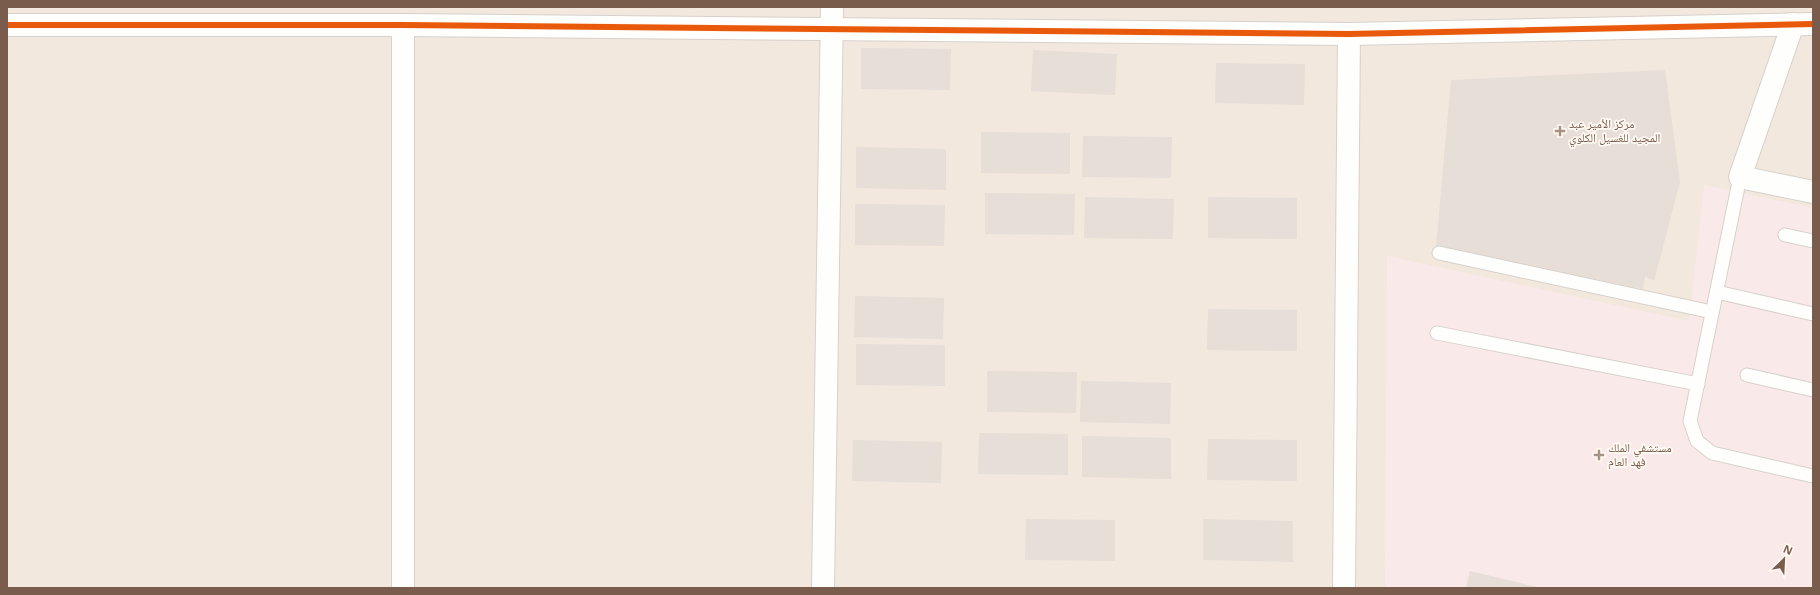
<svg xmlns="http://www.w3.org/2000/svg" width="1820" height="595" viewBox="0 0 1820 595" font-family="'Noto Sans','Noto Naskh Arabic',sans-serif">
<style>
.residential{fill:#f2e8de}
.medical{fill:#fae9e9}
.building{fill:#e6ded7}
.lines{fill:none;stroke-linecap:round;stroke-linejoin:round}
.lane-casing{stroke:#d7d1cb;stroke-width:15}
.street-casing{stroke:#d7d1cb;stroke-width:24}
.lane{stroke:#fefefd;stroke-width:13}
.street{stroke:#fefefd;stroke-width:22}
.cycleway-casing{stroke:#fffaf3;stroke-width:8}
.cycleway{stroke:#e8590c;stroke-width:6}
.poi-dot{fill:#a69286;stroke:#fffaf3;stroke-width:1.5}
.labels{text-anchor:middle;stroke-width:3.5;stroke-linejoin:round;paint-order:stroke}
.poi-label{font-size:12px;fill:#7a5c4d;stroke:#fffaf3;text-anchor:start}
</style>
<rect width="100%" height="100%" fill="#f9f5f0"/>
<rect class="residential" x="7" y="7" width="1806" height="581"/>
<polygon class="medical" points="1704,185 1813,208 1813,588 1385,588 1387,256 1689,321"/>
<g class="building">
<polygon points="861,48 951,49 950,90 861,89"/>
<polygon points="1033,50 1117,54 1115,95 1031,91"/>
<polygon points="1216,63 1305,64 1304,105 1215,103"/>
<polygon points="1665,70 1680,182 1654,281 1645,276 1643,289 1436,247 1451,80"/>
<polygon points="981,132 1070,133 1070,174 981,173"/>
<polygon points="1083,136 1172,137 1171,178 1082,177"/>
<polygon points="856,147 946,149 946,190 856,188"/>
<polygon points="985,193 1075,194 1074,235 985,234"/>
<polygon points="1085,197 1174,199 1173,239 1084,238"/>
<polygon points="1208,197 1297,198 1297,239 1208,238"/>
<polygon points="855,204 945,205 944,246 855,245"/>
<polygon points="855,296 944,298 943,339 854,337"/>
<polygon points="1208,309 1297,310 1297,351 1207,350"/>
<polygon points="856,344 945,345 945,386 856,385"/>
<polygon points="987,371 1077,372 1076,413 987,412"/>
<polygon points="1081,381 1171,383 1170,424 1080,422"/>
<polygon points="979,433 1068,434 1068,475 978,474"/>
<polygon points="1082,436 1171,438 1171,479 1082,477"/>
<polygon points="1208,439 1297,440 1297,481 1207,480"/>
<polygon points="853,440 942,442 941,483 852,481"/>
<polygon points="1026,519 1115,520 1115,561 1025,560"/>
<polygon points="1203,519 1293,521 1293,562 1203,560"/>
<polygon points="1470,571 1537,587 1537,588 1466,588"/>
</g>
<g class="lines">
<g class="lane-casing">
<g id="lane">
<polyline points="1740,177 1690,421 1697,441 1712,453 1813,476"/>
<polyline points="1785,235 1813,241"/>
<polyline points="1439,253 1712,312"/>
<polyline points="1717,292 1813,314"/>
<polyline points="1437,333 1698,384"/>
<polyline points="1747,375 1813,390"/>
</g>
</g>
<g class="street-casing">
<g id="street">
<polyline points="1793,24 1740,177 1813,192"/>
<polyline points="7,25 403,25 1349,34 1813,24"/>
<polyline points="403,588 403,25"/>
<polyline points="823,588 832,7"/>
<polyline points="1344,588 1349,34"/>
</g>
</g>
<use href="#lane" class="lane"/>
<use href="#street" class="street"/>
<g class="cycleway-casing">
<polyline id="cycleway" points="7,25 403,25 1349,34 1813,24"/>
</g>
<use href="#cycleway" class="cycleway"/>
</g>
<g class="poi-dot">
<path d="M1558 125h4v4h4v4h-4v4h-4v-4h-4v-4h4z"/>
<path d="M1597 449h4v4h4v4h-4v4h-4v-4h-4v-4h4z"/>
</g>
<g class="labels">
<g class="poi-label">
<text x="1569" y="128">مركز الأمير عبد<tspan x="1569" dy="14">المجيد للغسيل الكلوي</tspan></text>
<text x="1608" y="452">مستشفي الملك<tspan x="1608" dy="14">فهد العام</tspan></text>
</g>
</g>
<rect width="1820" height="595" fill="none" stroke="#7a5c4d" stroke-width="16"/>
<g transform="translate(1784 559) rotate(24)" stroke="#fffaf3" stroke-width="3" paint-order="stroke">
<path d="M0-3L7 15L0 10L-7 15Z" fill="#7a5c4d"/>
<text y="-6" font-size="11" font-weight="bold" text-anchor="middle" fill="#7a5c4d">N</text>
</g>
</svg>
